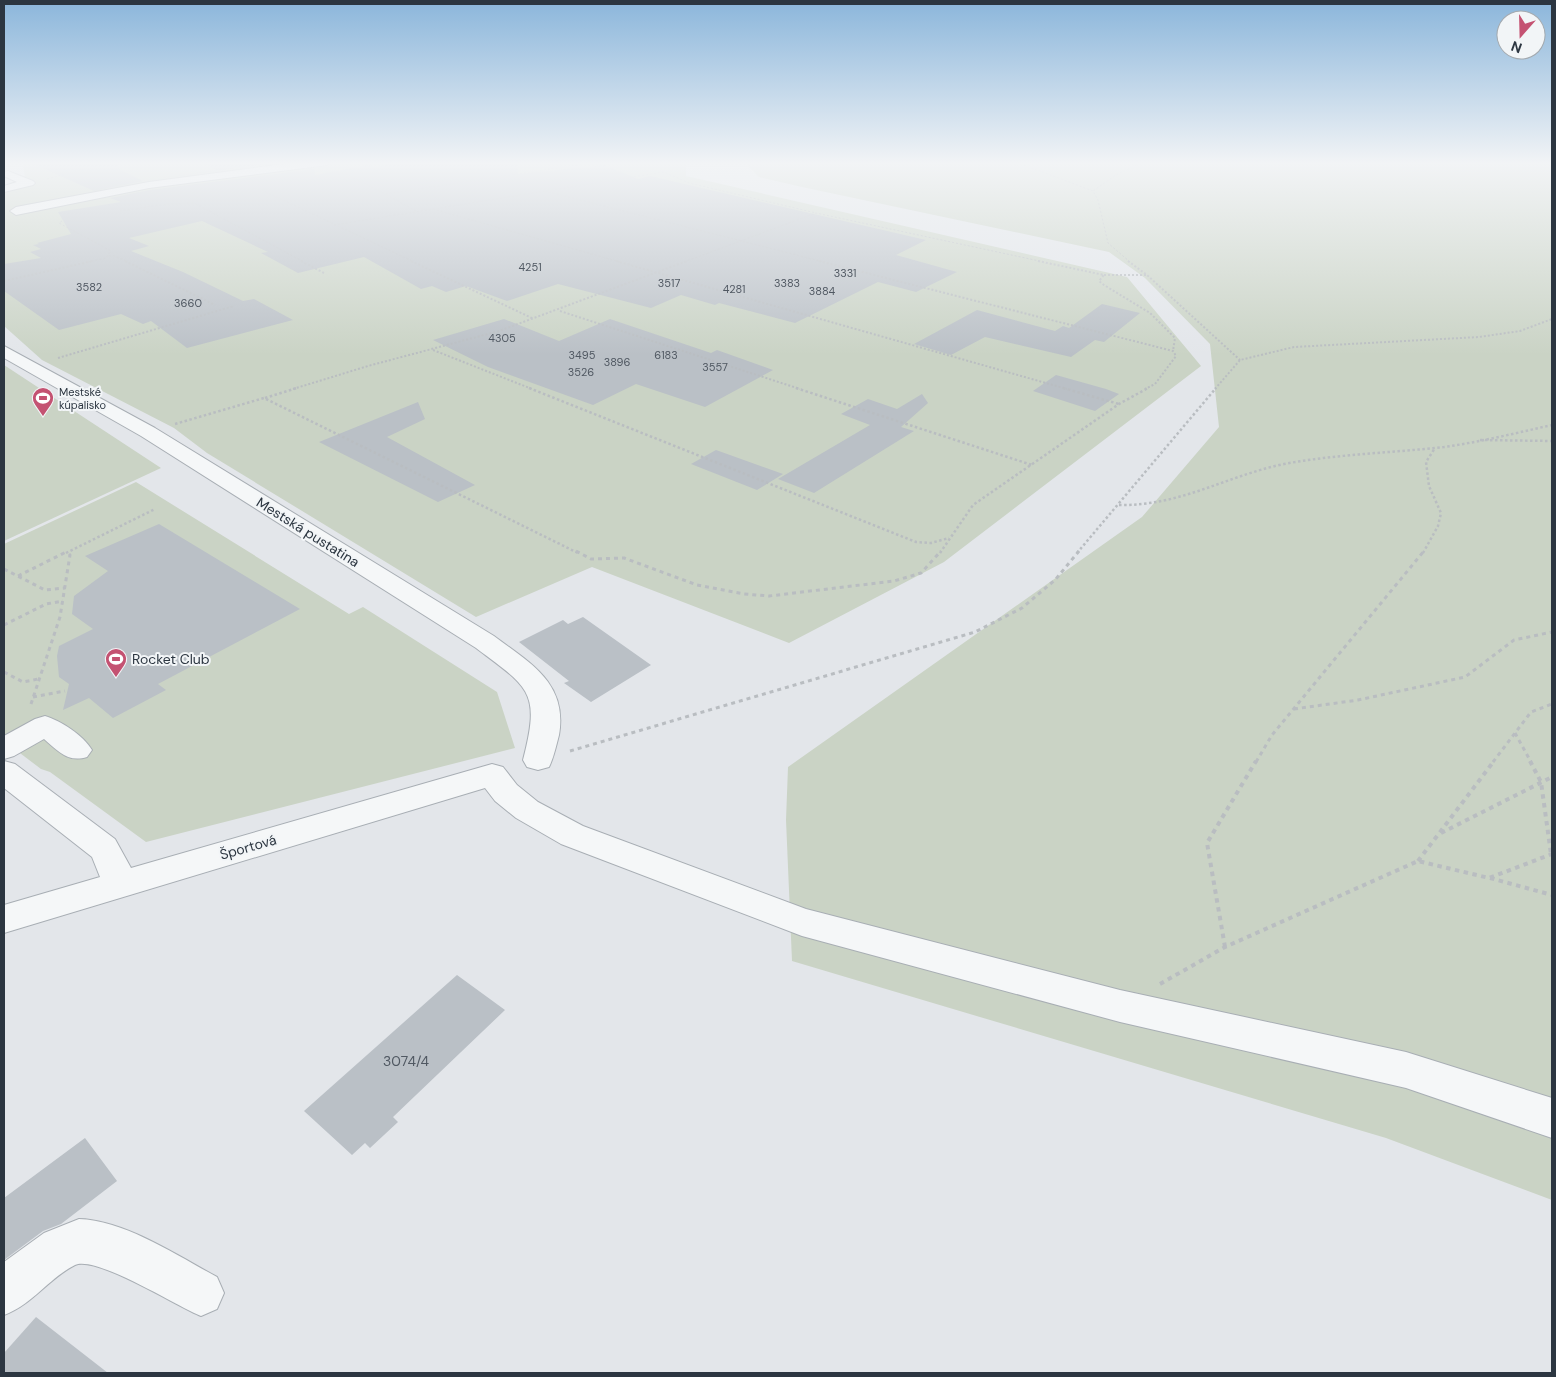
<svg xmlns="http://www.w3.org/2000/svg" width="1556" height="1377" viewBox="0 0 1556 1377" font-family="'DM Sans',sans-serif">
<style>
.green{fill:#cad3c5}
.building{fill:#bac0c6}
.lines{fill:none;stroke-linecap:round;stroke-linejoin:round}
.minor-casing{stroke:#a8aeb4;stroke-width:2}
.path-far4{stroke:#b9bdc1;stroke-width:1;stroke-dasharray:2 2;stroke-linecap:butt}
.path-far3{stroke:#b9bdc1;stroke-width:2;stroke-dasharray:2 2;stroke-linecap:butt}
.path-far2{stroke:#b9bdc1;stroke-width:2.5;stroke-dasharray:2.5 2.5;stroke-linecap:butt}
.path-far1{stroke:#b9bdc1;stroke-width:3;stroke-dasharray:4 4;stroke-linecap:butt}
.path{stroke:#b9bdc1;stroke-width:4;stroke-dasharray:4.5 4.5;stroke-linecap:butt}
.minor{fill:#f5f7f8;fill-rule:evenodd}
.labels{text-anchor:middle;stroke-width:4;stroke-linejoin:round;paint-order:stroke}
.number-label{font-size:11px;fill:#505862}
.far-poi-label{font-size:11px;fill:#2c3641;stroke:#f2f5f7;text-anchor:start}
.street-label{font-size:14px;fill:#2c3641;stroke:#f2f5f7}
.poi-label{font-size:14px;fill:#2c3641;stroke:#f2f5f7;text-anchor:start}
.near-number-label{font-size:14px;fill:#505862}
</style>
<rect width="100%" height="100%" fill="#e3e6ea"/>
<g class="green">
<polygon points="22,162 686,162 686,176 1127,277 1201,366 944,562 789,643 592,567 476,617 207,453 174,428 42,360 4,326 4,186 25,176"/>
<polygon points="744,162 1552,162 1552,1200 1386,1138 792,961 786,820 788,767 1142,517 1219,427 1210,344 1145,278 1109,252 802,187 759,177"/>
<polygon points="4,365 161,468 4,541"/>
<polygon points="136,482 349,614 363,607 497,692 515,748 146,842 50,772 41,769 4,741 4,544"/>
</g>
<g class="building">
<polygon points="29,162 118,162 119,169 143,181 216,170 203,162 280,162 149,180 94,191"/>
<polygon points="401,162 517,162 518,174 605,165 638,179 650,176 926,240 896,255 957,272 916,292 878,282 795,323 719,303 715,305 681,295 651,308 558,284 507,301 466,286 446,292 432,286 421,289 364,257 298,273 261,253 268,252 202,221 129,238 149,246 131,251 183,272 243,301 254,299 293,320 187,348 151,321 143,324 121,314 59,330 4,291 4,264 41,258 30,252 41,249 33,245 39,244 37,243 71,234 58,212 121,202 110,198 149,190 314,169 315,175 368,165 374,167"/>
<polygon points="1102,304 1140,313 1104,342 1095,340 1071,357 985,337 951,355 914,344 977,310 1055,331 1063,326 1069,328"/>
<polygon points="504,319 559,341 610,319 711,353 717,350 773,370 705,407 636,384 593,405 488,367 433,340"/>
<polygon points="1056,375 1106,389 1119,394 1095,411 1033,391"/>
<polygon points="922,394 928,403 901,427 914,431 814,493 778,479 870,425 841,414 868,399 897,409"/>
<polygon points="418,402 425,419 387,437 475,485 438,502 319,442"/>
<polygon points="716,450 783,474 757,490 691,464"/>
<polygon points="159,524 300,609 158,684 166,690 113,718 89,698 63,710 69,684 59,677 57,656 59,646 93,629 72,614 74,596 108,571 85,556"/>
<polygon points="583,617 651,665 591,702 564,683 569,681 519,642 563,620 568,624"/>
<polygon points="457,975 505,1010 393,1117 398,1122 370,1148 365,1143 352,1155 304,1111"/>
<polygon points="85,1138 117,1181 61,1224 43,1231 4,1260 4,1198"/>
<polygon points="36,1317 108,1373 4,1373 4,1353"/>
</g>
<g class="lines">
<g class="minor-casing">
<g id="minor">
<polygon points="298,162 332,162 327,165 149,188 16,215 10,211 16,207 149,182"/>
<polygon points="8,171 33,181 35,183 33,185 4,192 4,186 17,182 4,176 4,172"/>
<path d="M4,346L155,428L494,636C530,663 568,683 559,735C556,746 554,757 549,767L538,770L527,767L523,760C541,691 529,688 476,648L141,436L4,358Z"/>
<path d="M45,716C61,721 83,735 92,750L87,757C68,763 58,751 44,739L14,756L4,759V736L35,719Z"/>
<polygon points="4,761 15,764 115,839 131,868 492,764 503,767 517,785 538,802 583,826 806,909 1120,990 1406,1052 1552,1098 1552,1138 1406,1088 1120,1022 802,936 561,844 516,818 495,801 485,788 4,933 4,905 100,877 92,857 4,788"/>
<path d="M79,1219C124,1220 178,1256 217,1277L224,1293L217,1309L201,1316C178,1307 96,1255 75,1265C49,1278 32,1305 4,1315V1262L44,1233Z"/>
</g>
</g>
<g class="path-far4">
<polyline points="469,162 487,179"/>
<polyline points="1016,162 1093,191"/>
<polyline points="338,175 348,175 385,194"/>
<polyline points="47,179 111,162"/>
<polyline points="266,189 262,190 414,262"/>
<polyline points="545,191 824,262"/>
<polyline points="433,209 620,262"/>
<polyline points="120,211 168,204 194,203 304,262"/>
<polyline points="416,211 385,194 597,162"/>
<polyline points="62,221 59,223 111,251 106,258 88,262"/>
<polyline points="334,225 664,172 689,183 816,213"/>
<polyline points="109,256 115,256 128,262"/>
<polyline points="684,262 816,213 1044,262"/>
<polyline points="1130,262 1108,243 1098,200 1093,191 1116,175 1137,165"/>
</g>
<g class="path-far3">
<polyline points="125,261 215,305"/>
<polyline points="301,261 324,273"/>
<polyline points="411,261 534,319"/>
<polyline points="616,261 1067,389"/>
<polyline points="819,261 1173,351 1176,356 1155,384 1145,389"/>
<polyline points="1038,261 1104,275 1099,281 1104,285 1150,313 1175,338 1173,351"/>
<polyline points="1128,261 1147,275 1240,360"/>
<polyline points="1104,275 1146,275"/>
<polyline points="4,281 93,261"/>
<polyline points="560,311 800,389"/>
<polyline points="433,350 532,389"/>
<polyline points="58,358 234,306"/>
<polyline points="293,389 368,366 499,331 687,261"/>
<polyline points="1215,389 1240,360 1294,347 1479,337 1520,331 1552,319"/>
</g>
<g class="path-far2">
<polyline points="529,388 916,542 931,543 949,538"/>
<polyline points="796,388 1032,465"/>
<polyline points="1063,388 1119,404"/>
<polyline points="265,398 297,388"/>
<polyline points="175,424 264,398 578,553"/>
<polyline points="1480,440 1552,441"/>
<path d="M1119,505C1181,506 1226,476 1284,464C1337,454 1391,453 1444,447C1480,442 1516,433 1552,425"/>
<polyline points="66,553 155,509"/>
<polyline points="940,553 973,505 1119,404 1148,388"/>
<polyline points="1077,553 1216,388"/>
<polyline points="1423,553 1438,526 1441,513 1429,486 1426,462 1435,448"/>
</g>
<g class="path-far1">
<polyline points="576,551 591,559 624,558 697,585 744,594 769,596 894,581 921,573 941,551"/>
<polyline points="4,569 45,590 65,588"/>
<polyline points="18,576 68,551"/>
<polyline points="4,625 46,604 63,601"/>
<polyline points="4,672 23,682 38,679"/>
<polyline points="33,697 65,691"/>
<polyline points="31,704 60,617 70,555 68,553"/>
<polyline points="1294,709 1358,700 1465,677 1514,640 1552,632"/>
<polyline points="1515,733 1531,762"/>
<polyline points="570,751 975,632 1022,608 1055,580 1079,551"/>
<polyline points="1256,762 1272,735 1424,551"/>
<polyline points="1493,762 1531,712 1552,704"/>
</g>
<g class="path">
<polyline points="1530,761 1541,782 1551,854"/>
<polyline points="1441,833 1552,777"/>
<polyline points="1418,861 1494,761"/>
<polyline points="1490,878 1552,895"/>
<polyline points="1225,947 1207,843 1256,761"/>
<polyline points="1160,984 1225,947 1418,861 1489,878 1552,854"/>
</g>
<use href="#minor" class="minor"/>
</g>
<linearGradient id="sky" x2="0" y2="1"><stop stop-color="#8bb6db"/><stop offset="0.46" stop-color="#f2f4f6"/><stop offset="1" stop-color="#f2f4f6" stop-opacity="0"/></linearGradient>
<rect width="1556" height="355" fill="url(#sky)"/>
<defs>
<g id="stadium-pin" transform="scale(1.125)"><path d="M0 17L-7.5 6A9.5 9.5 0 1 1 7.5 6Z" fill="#c45272" stroke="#f2f5f7"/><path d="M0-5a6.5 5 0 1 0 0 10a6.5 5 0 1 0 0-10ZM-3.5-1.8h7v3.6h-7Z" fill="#fff"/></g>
</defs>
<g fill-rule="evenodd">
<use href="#stadium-pin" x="43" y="398"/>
<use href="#stadium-pin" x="116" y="659"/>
</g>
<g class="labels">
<g class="number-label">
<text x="530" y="271">4251</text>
<text x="845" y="277">3331</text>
<text x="669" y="287">3517</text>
<text x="787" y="287">3383</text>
<text x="89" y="291">3582</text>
<text x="734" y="293">4281</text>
<text x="822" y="295">3884</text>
<text x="188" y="307">3660</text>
<text x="502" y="342">4305</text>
<text x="582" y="359">3495</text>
<text x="666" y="359">6183</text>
<text x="617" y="366">3896</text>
<text x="715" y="371">3557</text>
<text x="581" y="376">3526</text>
</g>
<g class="far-poi-label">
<text x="59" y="396">Mestské<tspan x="59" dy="13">kúpalisko</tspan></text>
</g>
<g class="street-label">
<text transform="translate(308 532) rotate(32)" y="5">Mestská pustatina</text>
<text transform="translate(248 847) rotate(-16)" y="5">Športová</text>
</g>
<g class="poi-label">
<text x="132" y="664">Rocket Club</text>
</g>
<g class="near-number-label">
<text x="406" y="1066">3074/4</text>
</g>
</g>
<rect width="1556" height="1377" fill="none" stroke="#2c3641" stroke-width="10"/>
<g transform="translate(1521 35) rotate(200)"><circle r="24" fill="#f2f5f7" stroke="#a3a9ae"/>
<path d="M0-4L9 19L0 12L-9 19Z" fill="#c45272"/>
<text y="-8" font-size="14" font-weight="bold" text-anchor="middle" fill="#2c3641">N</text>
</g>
</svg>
